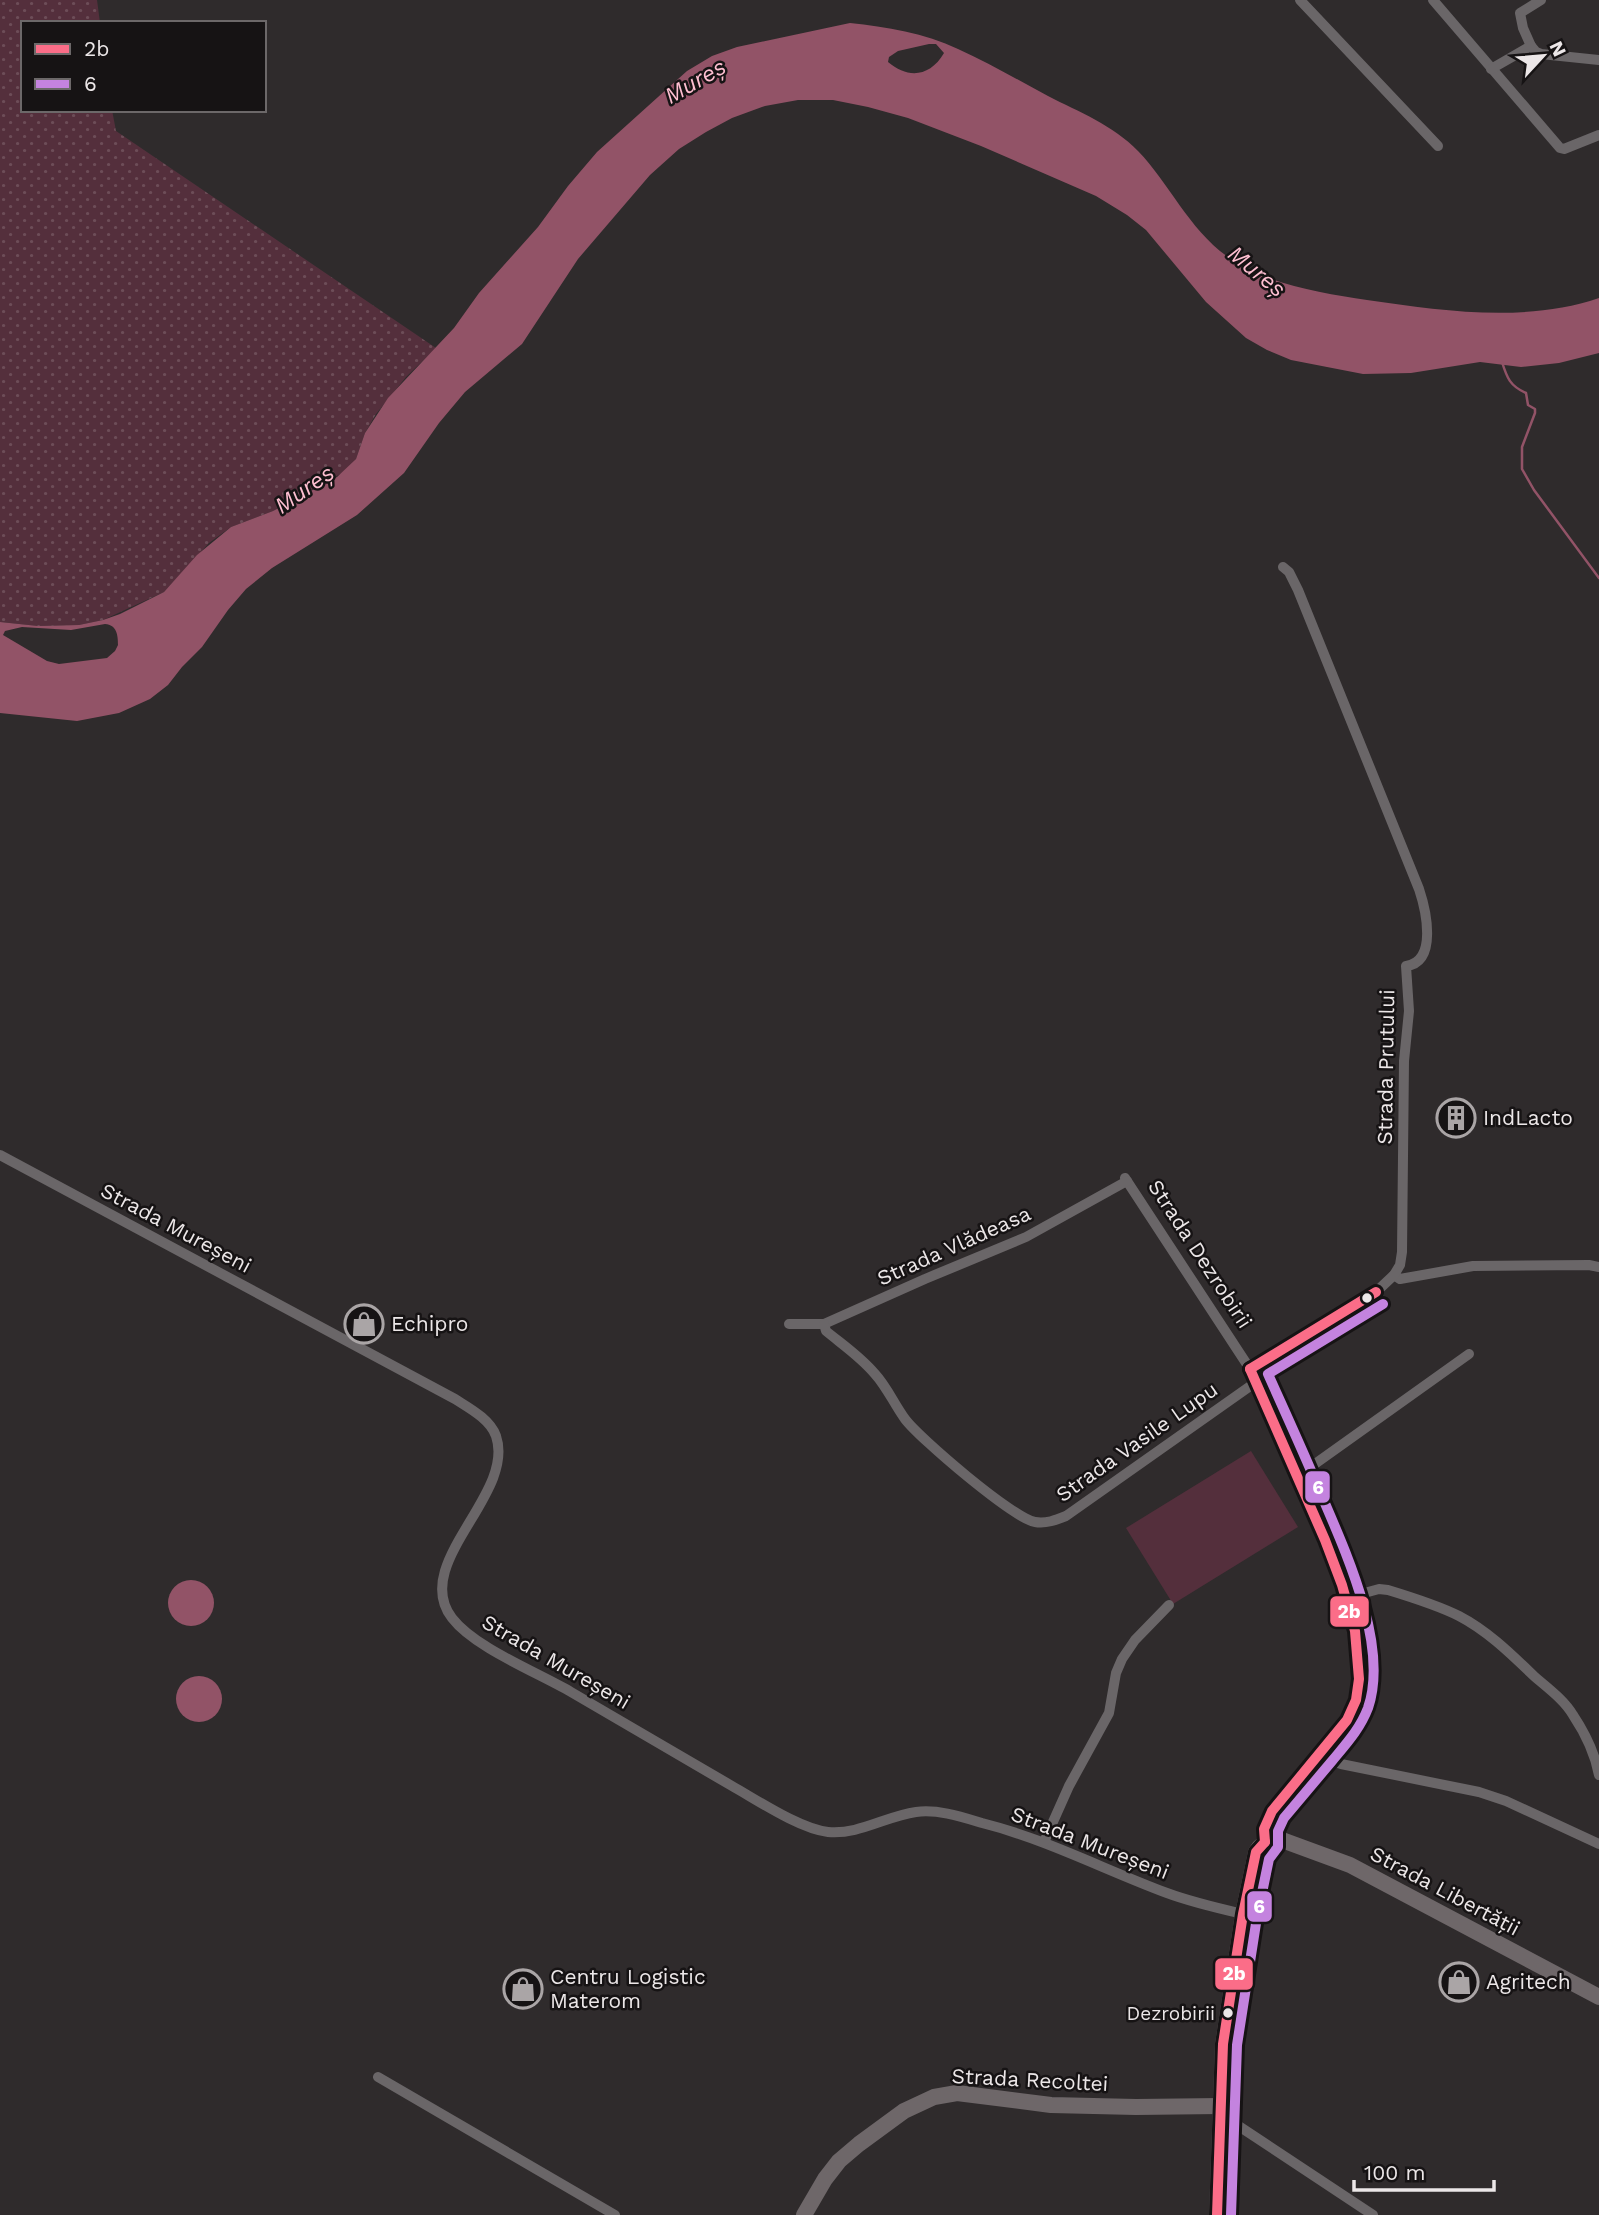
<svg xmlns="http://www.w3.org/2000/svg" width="1599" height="2215" viewBox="0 0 1599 2215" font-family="'Work Sans',sans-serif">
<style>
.grass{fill:url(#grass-dots)}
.pitch{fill:#542f3c}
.water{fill:#925367;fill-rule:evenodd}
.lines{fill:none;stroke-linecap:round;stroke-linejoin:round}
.stream{stroke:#925367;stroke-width:2.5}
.street{stroke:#6a6668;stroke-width:10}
.secondary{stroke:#6e6769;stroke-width:16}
.bus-1-casing{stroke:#161314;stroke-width:16}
.bus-2-casing{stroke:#161314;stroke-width:16}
.bus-1{stroke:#fb6d88;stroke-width:10}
.bus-2{stroke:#c483df;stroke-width:10}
.bus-dot{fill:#ece7e8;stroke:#161314;stroke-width:2.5}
.labels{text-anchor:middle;stroke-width:5;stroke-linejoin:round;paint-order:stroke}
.bus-label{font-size:19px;fill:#ece7e8;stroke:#161314;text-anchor:end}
.street-label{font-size:21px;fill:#ece7e8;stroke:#161314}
.poi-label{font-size:21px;fill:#ece7e8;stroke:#161314;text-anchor:start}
.water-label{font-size:23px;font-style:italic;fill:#febfd1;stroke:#161314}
.line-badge{stroke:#161314;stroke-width:2.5}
.badge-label{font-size:19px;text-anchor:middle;font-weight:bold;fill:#fff}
</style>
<defs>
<pattern id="grass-dots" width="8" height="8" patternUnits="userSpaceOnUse" patternTransform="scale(1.75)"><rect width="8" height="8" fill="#542f3c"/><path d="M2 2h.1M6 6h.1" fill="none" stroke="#6d4d58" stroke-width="1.8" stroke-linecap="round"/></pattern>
</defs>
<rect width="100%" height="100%" fill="#2f2b2c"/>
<polygon class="grass" points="0,0 97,0 100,23 23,23 23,110 112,110 116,131 436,348 406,377 376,414 365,433 356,459 344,472 273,511 231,527 209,543 164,592 103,620 79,625 38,626 0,622"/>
<polygon class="pitch" points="1251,1451 1298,1527 1173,1604 1126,1528"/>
<g class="water">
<path d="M850,23C886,27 925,33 958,49C989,63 1018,80 1048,96C1079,112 1113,125 1138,151C1170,184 1190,232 1231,259C1269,285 1323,293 1367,300C1442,311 1526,323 1599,298V353L1559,363L1521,367L1480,362L1411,373L1363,374L1291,360L1267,350L1246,338L1206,302L1146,230L1127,215L1096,196L981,146L908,118L868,107L833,100H798L765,106L732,118L706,132L679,149L650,175L578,259L522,344L465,392L439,423L404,473L357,515L272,568L246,589L228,610L202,647L182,667L168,685L150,699L119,713L77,721L0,713V622L38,626L79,625L103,620L120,614L164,592L197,555L231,527L273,511L337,477L356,459L365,433L388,398L454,328L479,293L538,227L568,186L597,152L668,88L687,71L712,56L737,47ZM929,44H936L944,53C930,77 908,79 888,62L889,57L898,51ZM105,624C117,625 118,635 118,645L115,651L107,658L59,664L47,661L3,635L5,631L22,627L71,630Z"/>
<circle cx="191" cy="1603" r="23"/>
<circle cx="199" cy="1699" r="23"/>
</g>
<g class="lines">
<path class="stream" d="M1502,362C1507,378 1510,386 1526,393L1528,405L1535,409V413L1522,447V469L1534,490L1599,578"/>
<g class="street">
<polyline points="1300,0 1438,146"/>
<polyline points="1433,0 1560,148 1564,149 1599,135"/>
<polyline points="1531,46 1523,28 1520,13 1541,0"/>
<polyline points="1491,69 1531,46 1536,52 1541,54 1599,60"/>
<path d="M0,1155L455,1399C469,1408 490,1419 496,1436C516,1495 410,1563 452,1618C475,1648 537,1672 571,1692C625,1723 678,1755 732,1786C757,1800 800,1829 828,1832C859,1835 886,1816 916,1812C938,1809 962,1817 982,1823C1046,1839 1105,1870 1167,1893C1191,1902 1217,1908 1243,1914"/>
<polyline points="1125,1178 1250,1369 1329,1550 1346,1598 1355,1635 1358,1665 1358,1694 1355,1706 1347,1720 1272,1811 1264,1829 1265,1842"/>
<polyline points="1394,1275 1400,1279 1473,1266 1589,1265 1599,1267"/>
<polyline points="789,1324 824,1324 925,1279 1026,1237 1127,1181"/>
<path d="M824,1324L826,1331C843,1345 861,1357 875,1374C887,1387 894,1404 905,1419C919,1438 1014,1519 1035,1522C1046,1524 1056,1520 1066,1516L1256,1382"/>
<path d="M1250,1369L1376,1292L1394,1275L1400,1265L1402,1252L1404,1061L1409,1011L1406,966C1438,962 1426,910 1419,889L1298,590L1289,572L1283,567"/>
<polyline points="1298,1476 1469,1354"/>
<path d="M1346,1598L1379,1589L1388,1590C1411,1597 1437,1605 1459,1616C1488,1631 1512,1655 1535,1677C1549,1689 1564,1700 1573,1715C1585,1733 1595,1754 1599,1775"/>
<polyline points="1320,1753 1331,1761 1341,1764 1479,1792 1506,1801 1599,1844"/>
<polyline points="1044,1842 1069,1786 1109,1713 1116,1673 1122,1659 1135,1640 1169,1605"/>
<polyline points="378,2077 615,2215"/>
<polyline points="1219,2113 1373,2215"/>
</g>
<g class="secondary">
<polyline points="804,2215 825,2179 839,2161 859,2144 904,2111 934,2097 957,2093 1051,2105 1136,2107 1220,2106"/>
<path d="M1217,2215L1223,2044L1243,1914L1256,1852C1262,1841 1271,1839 1282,1840L1350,1865L1599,1997"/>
</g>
<g class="bus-1-casing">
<g id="bus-1">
<polyline points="1250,1369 1325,1540 1342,1585 1355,1631 1359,1679 1356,1700 1347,1720 1272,1811 1264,1829 1265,1842"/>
<polyline points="1250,1369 1376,1292"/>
<polyline points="1217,2215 1223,2044 1243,1914 1256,1852 1265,1842"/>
</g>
</g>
<g class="bus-2-casing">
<path id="bus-2" d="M1231,2215L1237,2045L1257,1917L1269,1859L1278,1847V1831L1284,1818C1300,1799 1316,1780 1332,1761C1346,1744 1360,1729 1368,1708C1390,1644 1343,1546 1318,1487C1302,1449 1285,1412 1268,1374L1383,1304"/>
</g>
<use href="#bus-1" class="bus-1"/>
<use href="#bus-2" class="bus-2"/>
</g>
<defs>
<g id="building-ring" transform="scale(2.0125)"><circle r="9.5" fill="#161314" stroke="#aaa5a6" stroke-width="1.5"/><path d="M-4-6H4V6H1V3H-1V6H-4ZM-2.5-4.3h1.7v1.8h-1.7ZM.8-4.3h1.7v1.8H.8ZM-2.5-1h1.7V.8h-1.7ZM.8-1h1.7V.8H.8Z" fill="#aaa5a6"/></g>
<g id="shop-ring" transform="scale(2.0125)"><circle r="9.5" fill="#161314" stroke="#aaa5a6" stroke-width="1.5"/><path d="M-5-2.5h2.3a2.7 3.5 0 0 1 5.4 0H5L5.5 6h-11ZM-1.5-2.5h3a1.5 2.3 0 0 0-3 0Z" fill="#aaa5a6"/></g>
</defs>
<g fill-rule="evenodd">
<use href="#building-ring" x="1456" y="1118"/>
<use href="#shop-ring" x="364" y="1324"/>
<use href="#shop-ring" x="1459" y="1982"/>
<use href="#shop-ring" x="523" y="1989"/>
</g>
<g class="bus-dot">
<circle cx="1367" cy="1298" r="6"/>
<circle cx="1228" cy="2013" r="6"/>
</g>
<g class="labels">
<g class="bus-label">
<text x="1215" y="2020">Dezrobirii</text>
</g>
<g class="street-label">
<text transform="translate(1386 1067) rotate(-89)" y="7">Strada Prutului</text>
<text transform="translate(176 1228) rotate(28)" y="7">Strada Mureșeni</text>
<text transform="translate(954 1246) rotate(-24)" y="7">Strada Vlădeasa</text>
<text transform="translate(1200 1254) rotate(57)" y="7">Strada Dezrobirii</text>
<text transform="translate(1137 1442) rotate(-35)" y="7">Strada Vasile Lupu</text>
<text transform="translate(556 1662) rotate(30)" y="7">Strada Mureșeni</text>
<text transform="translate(1090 1843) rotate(21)" y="7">Strada Mureșeni</text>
<text transform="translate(1445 1891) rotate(28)" y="7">Strada Libertății</text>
<text transform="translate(1030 2080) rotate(3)" y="7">Strada Recoltei</text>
</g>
<g class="poi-label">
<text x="1483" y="1125">IndLacto</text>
<text x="391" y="1331">Echipro</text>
<text x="550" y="1984">Centru Logistic<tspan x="550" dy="24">Materom</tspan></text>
<text x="1486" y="1989">Agritech</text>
</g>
<g class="water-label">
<text transform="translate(695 81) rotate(-30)" y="8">Mureș</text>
<text transform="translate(1257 271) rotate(39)" y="8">Mureș</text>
<text transform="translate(304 489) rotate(-35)" y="8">Mureș</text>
</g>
</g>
<g class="line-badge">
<rect x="1304" y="1470" width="27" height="34" rx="7" fill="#c483df"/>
<rect x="1329" y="1595" width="41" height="33" rx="7" fill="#fb6d88"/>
<rect x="1246" y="1890" width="27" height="33" rx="7" fill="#c483df"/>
<rect x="1214" y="1957" width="40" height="34" rx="7" fill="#fb6d88"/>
</g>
<g class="badge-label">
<text x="1318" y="1494">6</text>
<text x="1349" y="1618">2b</text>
<text x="1259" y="1913">6</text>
<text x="1234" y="1980">2b</text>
</g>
<rect x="21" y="21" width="245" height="91" fill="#161314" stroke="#6c6869" stroke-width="2"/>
<rect x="35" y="44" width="35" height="10" fill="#fb6d88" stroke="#6c6869" stroke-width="2"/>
<text x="84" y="56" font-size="21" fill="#ece7e8">2b</text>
<rect x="35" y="79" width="35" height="10" fill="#c483df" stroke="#6c6869" stroke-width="2"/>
<text x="84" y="91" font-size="21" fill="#ece7e8">6</text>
<g transform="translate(1543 56) rotate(64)" stroke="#161314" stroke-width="5" paint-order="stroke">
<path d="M0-5L12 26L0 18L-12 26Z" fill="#ece7e8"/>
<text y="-10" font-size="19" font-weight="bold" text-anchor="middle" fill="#ece7e8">N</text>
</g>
<path d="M1354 2180v10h140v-10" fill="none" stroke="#ece7e8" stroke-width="3.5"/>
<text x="1364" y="2180" font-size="21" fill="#ece7e8" stroke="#161314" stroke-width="5" paint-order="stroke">100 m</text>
</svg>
